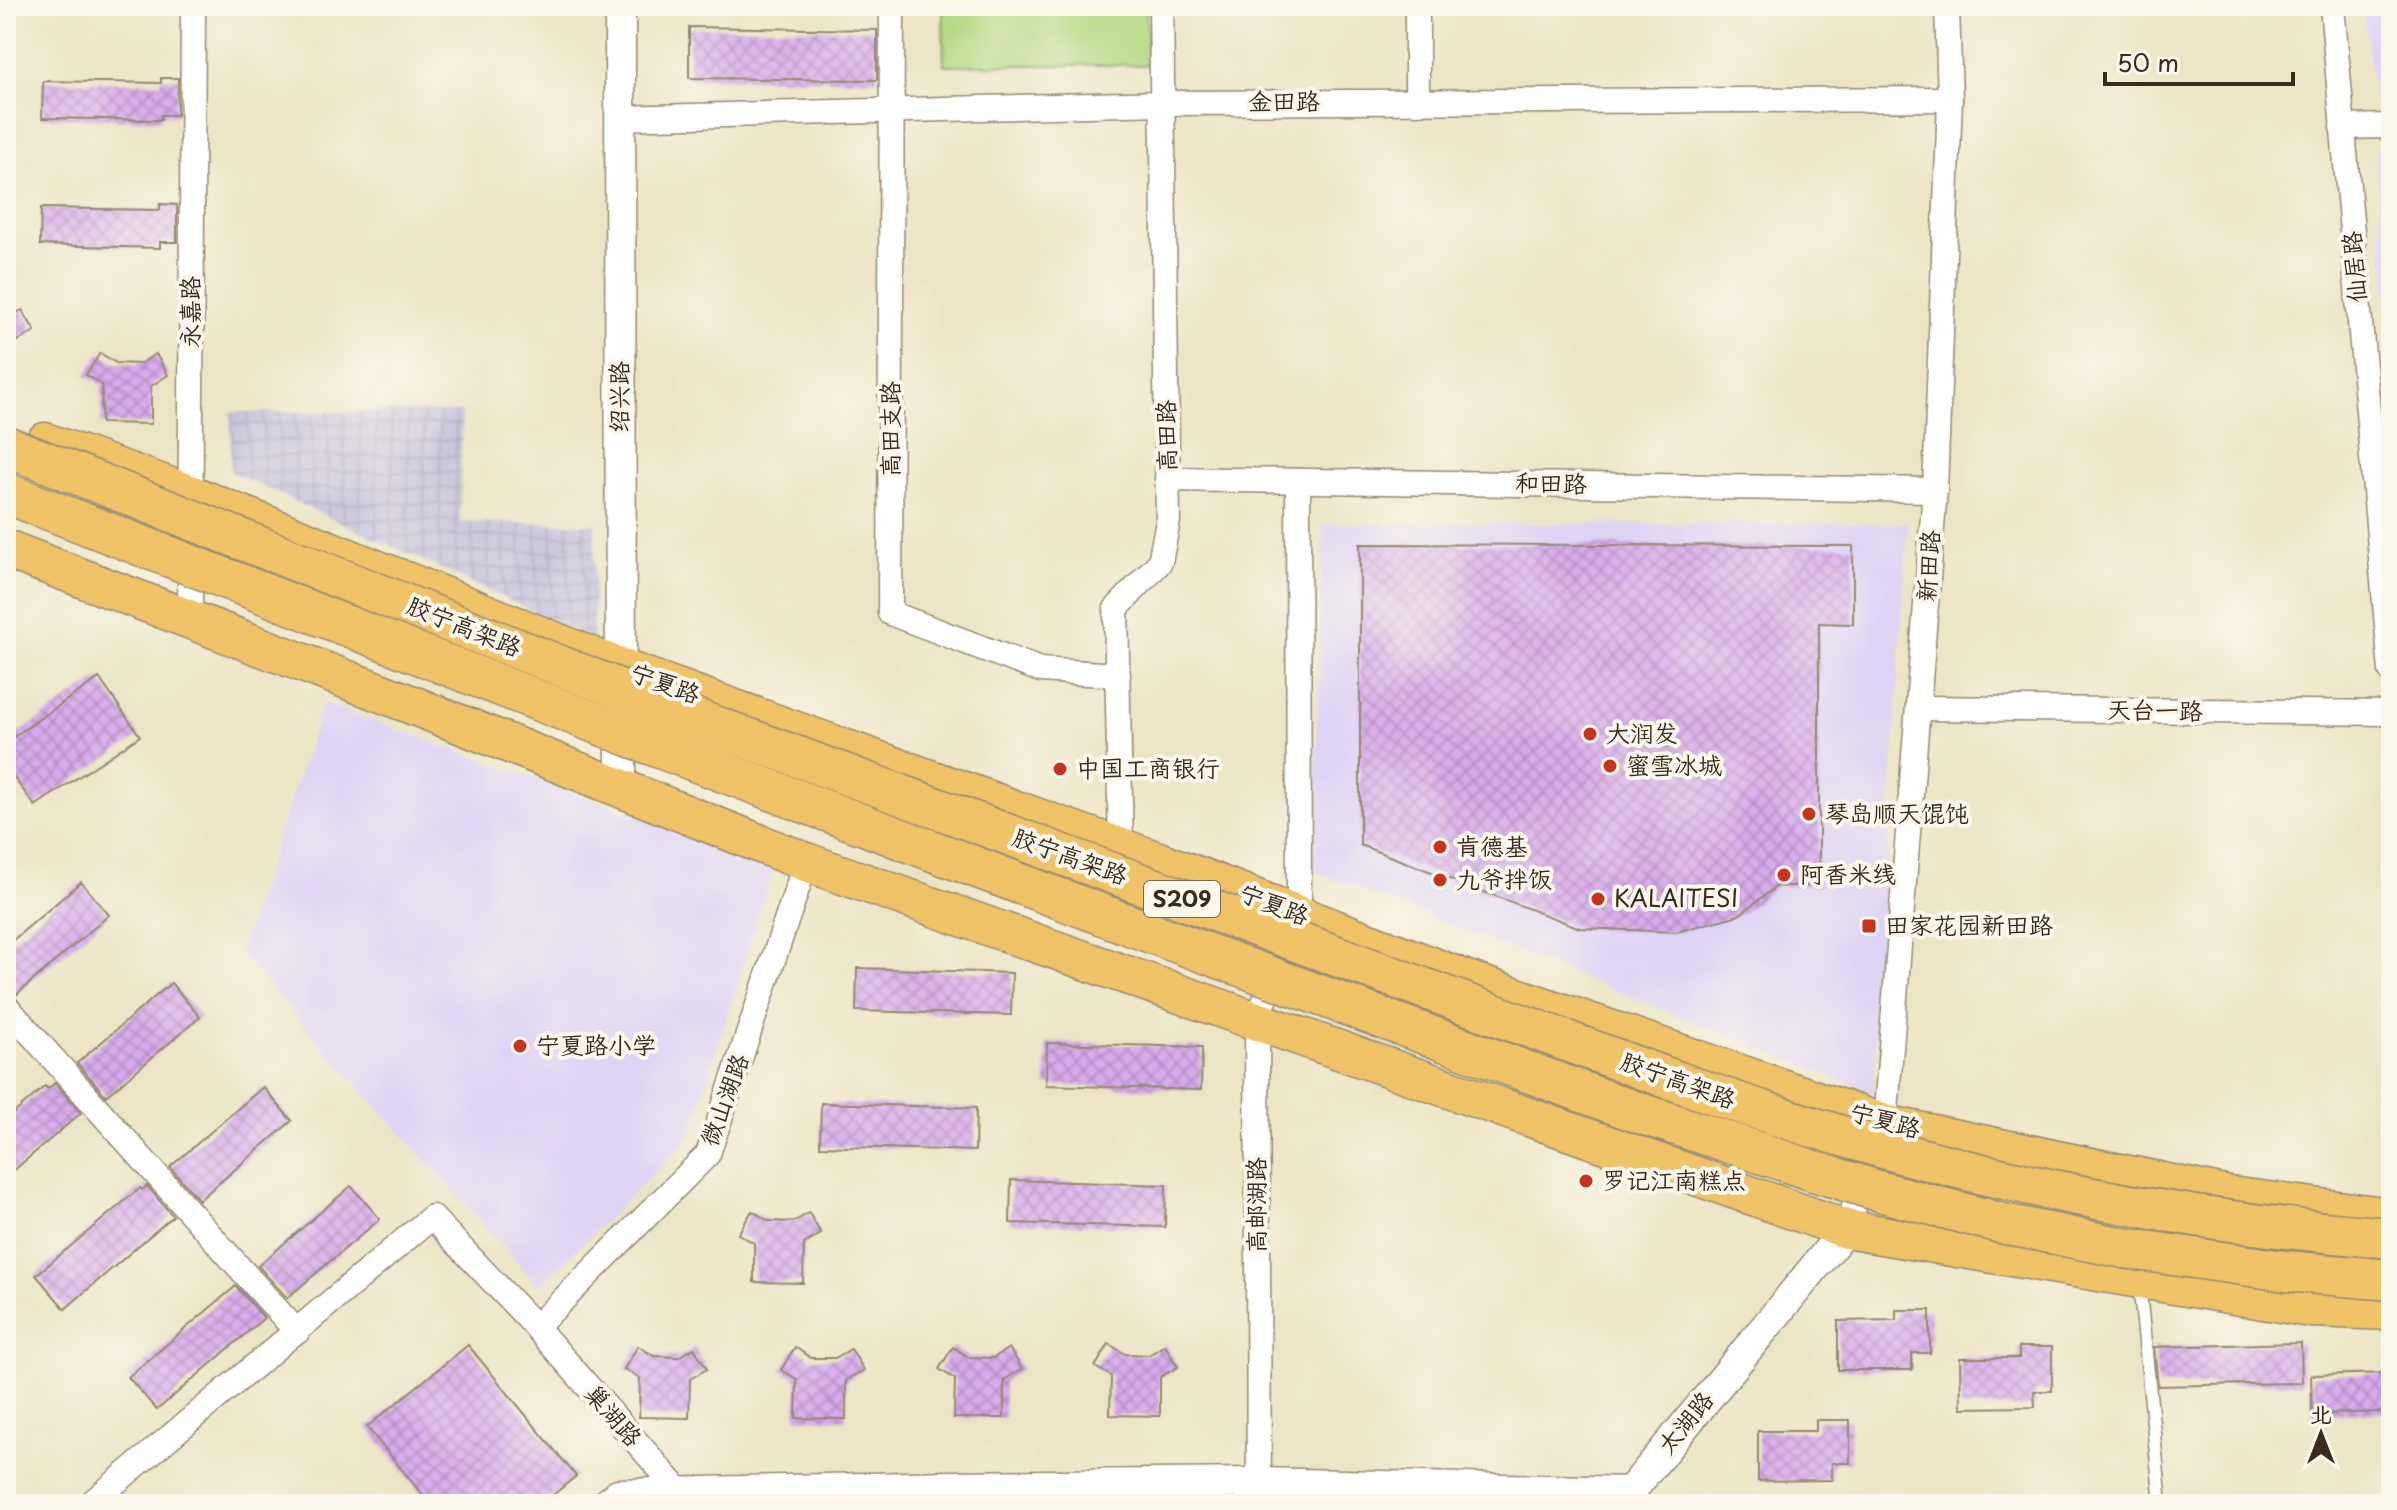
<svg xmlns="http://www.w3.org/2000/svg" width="2397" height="1510" viewBox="0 0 2397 1510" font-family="'Playpen Sans','LXGW WenKai TC',sans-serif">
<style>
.built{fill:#e0d4f4}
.industrial{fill:url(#industrial-grid)}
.grass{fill:#b2d881;stroke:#768150;stroke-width:2}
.building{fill:url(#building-cross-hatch)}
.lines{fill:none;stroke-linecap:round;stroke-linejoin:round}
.service-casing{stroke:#948872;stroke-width:15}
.minor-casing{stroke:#948872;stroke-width:27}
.tertiary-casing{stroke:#948872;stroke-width:33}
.primary-casing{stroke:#948872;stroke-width:41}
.service{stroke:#fff;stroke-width:12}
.minor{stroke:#fff;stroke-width:24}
.tertiary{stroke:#fff;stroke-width:30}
.primary{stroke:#f1c369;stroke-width:38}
.trunk-bridge-casing{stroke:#948872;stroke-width:43;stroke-linecap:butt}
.trunk-bridge{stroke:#f1c369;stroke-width:40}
.poi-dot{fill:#c8321e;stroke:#fbf7ec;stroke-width:3}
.labels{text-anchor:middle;stroke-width:8;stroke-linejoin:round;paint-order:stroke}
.shield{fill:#fbf7ec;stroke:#75685c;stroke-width:2}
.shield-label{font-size:22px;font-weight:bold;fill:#3b2a1e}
.street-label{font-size:24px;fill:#3b2a1e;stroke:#fbf7ec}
.poi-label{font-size:24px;fill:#3b2a1e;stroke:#fbf7ec;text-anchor:start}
</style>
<defs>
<pattern id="industrial-grid" width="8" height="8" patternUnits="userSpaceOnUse" patternTransform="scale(2)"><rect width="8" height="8" fill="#c4c0db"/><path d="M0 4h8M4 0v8" fill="none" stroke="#a9a5bc"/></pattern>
<pattern id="building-cross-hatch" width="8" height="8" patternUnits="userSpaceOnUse" patternTransform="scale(2)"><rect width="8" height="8" fill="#d9abed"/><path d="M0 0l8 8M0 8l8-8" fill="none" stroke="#b18bbf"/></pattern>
</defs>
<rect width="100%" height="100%" fill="#fbf7ec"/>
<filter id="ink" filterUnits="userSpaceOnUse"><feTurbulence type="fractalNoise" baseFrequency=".0125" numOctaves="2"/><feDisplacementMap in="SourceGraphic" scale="16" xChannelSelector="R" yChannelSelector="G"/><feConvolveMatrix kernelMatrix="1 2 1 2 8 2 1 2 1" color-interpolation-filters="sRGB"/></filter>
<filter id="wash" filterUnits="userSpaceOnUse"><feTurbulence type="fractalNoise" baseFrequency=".006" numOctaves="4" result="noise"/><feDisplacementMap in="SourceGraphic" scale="32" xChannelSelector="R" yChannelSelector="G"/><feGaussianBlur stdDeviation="1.8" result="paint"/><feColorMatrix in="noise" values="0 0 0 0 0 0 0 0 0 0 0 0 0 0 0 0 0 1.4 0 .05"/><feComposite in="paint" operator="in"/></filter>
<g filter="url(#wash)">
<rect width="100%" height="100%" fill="#ece5c5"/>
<g class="built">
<polygon points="2363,6 2391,6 2391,109 2374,101"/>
<polygon points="2375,151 2391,151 2391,339"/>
<polygon points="1908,523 1873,1093 1313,871 1323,524"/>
<polygon points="323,703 774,865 689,1139 539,1286 239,953"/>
</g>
<polygon class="industrial" points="231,412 462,412 460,522 595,524 593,639 231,472"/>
<polygon class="grass" points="943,6 1146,6 1148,65 944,65"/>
<g id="blocks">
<g class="building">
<polygon points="689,27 877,30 877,80 689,78"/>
<polygon points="161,78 178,78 177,115 161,115 161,120 42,118 43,81 161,83"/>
<polygon points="160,204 177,205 177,242 160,242 160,248 40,245 41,208 160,210"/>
<polygon points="22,310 35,331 6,348 6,319"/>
<polygon points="100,353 116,363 140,364 156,354 168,375 151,386 151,424 101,423 102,385 86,375"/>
<polygon points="1360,544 1853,546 1853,624 1819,623 1819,886 1777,886 1739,915 1676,932 1580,928 1360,845"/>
<polygon points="99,678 140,736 35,806 6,767 6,742"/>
<polygon points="81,882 109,915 16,995 6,991 6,946"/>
<polygon points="857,968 1012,973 1011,1015 856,1011"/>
<polygon points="171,983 200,1017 106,1096 77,1063"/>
<polygon points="1047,1043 1202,1047 1201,1090 1046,1085"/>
<polygon points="55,1083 81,1113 6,1177 6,1120 45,1086 48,1089"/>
<polygon points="263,1087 292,1121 199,1200 170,1167"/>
<polygon points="821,1103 976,1108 975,1151 820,1146"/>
<polygon points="1011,1180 1166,1185 1165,1227 1010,1223"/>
<polygon points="147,1186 173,1216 65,1309 36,1275 140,1188 142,1190"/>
<polygon points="351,1186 380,1219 287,1298 258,1266"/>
<polygon points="752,1211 769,1221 793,1222 809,1213 821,1234 804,1244 803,1283 754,1282 754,1243 738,1234"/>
<polygon points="236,1286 264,1318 157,1410 128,1377"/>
<polygon points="1896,1310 1930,1310 1930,1353 1912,1353 1912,1370 1838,1370 1838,1321 1896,1320"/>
<polygon points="2301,1343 2302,1383 2158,1386 2154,1347"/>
<polygon points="1109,1344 1125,1354 1149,1355 1165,1345 1178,1367 1160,1377 1160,1416 1110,1415 1111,1376 1095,1367"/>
<polygon points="468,1345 576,1476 542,1504 430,1504 367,1427"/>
<polygon points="638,1346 654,1356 678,1357 694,1348 707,1369 690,1379 689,1418 639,1417 640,1378 624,1369"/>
<polygon points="795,1347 811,1358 835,1358 851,1349 864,1370 846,1380 846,1419 796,1418 797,1379 781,1370"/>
<polygon points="953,1347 969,1357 993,1358 1009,1348 1022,1369 1004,1380 1004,1418 954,1418 955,1379 939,1369"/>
<polygon points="2019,1347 2052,1347 2052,1391 2034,1391 2035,1407 1961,1408 1960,1358 2019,1358"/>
<polygon points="2391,1373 2391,1412 2312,1414 2311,1375"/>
<polygon points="1816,1420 1850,1420 1850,1463 1832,1463 1832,1480 1758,1481 1758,1431 1816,1431"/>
</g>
</g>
</g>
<g filter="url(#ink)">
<use href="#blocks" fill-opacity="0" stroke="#948872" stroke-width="2"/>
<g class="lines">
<g class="service-casing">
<polyline id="service" points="2139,1282 2161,1504"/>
</g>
<g class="minor-casing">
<g id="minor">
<polyline points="892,6 890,613 1040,670 1118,675"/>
<polyline points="1417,6 1417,102"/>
<polyline points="2332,6 2391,671"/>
<polyline points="618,118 1162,103 1950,99"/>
<polyline points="2342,127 2391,126"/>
<polyline points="1167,479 1935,490"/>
<polyline points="190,618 193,6"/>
<polyline points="1919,708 2391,713"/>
<polyline points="1121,848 1116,609 1160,562 1168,521 1161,6"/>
<polyline points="6,1006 297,1332"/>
<polyline points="1846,1229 1885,1124 1935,490 1950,99 1947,6"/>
<polyline points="536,1327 708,1154 806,862"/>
<polyline points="90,1504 432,1217 536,1327 689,1502"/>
<polyline points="1259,1504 1257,1020 1299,915 1298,481"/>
</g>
</g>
<g class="tertiary-casing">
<g id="tertiary">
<polyline points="620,6 621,789"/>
<polyline points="607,1504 618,1494 949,1486 1258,1483 1630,1492 1846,1229"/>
</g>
</g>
<g class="primary-casing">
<g id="primary">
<polyline points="45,442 190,494 621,668 1161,862 1467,980 1885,1124 2230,1196 2391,1217"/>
<polyline points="6,549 392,697 806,862 1846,1229 2310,1308 2391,1311"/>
</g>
</g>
<use href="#service" class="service"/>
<use href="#minor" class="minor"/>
<use href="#tertiary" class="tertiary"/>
<use href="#primary" class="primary"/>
<g class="trunk-bridge-casing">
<g id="trunk-bridge">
<path d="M6,446L674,711L1645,1070C1685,1084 1725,1099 1766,1112C1967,1179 2179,1222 2391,1238"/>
<polyline points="6,493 660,748 1124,923 1631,1110 1814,1171 1875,1190 2004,1224 2124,1248 2285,1271 2391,1280"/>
</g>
</g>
<use href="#trunk-bridge" class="trunk-bridge"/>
</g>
</g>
<g class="poi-dot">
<circle cx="1590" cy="734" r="8"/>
<circle cx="1610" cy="766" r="8"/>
<circle cx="1060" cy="769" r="8"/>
<circle cx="1809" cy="814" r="8"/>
<circle cx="1440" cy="847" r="8"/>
<circle cx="1784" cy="875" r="8"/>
<circle cx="1440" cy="880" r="8"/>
<circle cx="1598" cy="899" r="8"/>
<rect x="1861" y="918" width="16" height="16" rx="4"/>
<circle cx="520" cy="1046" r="8"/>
<circle cx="1586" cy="1181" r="8"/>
</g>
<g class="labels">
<rect class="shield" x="1144" y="881" width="76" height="36" rx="6"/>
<g class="shield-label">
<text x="1182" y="907">S209</text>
</g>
<g class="street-label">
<text x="1284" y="110">金田路</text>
<text transform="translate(2355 267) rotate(-95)" y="8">仙居路</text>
<text transform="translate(191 312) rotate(-90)" y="8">永嘉路</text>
<text transform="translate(620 397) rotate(-90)" y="8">绍兴路</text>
<text transform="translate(891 429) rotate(-90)" y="8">高田支路</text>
<text transform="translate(1167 436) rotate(-91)" y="8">高田路</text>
<text transform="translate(1551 484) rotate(1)" y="8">和田路</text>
<text transform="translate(1929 566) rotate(-86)" y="8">新田路</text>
<text transform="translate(464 627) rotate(22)" y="8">胶宁高架路</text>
<text transform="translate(665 684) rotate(20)" y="8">宁夏路</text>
<text transform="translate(2155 711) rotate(1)" y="8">天台一路</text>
<text transform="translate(1070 857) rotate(20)" y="8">胶宁高架路</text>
<text transform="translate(1274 905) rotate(21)" y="8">宁夏路</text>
<text transform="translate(1678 1081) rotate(20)" y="8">胶宁高架路</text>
<text transform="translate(725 1100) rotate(-70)" y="8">微山湖路</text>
<text transform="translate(1885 1121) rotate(15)" y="8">宁夏路</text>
<text transform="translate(1257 1205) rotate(-90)" y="8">高邮湖路</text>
<text transform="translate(613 1416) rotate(49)" y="8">巢湖路</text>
<text transform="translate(1686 1423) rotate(-51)" y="8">太湖路</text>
</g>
<g class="poi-label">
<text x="1606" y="742">大润发</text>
<text x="1626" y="774">蜜雪冰城</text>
<text x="1076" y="777">中国工商银行</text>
<text x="1825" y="822">琴岛顺天馄饨</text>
<text x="1456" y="855">肯德基</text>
<text x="1800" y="883">阿香米线</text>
<text x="1456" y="888">九爷拌饭</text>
<text x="1614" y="907">KALAITESI</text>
<text x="1885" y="934">田家花园新田路</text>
<text x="536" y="1054">宁夏路小学</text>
<text x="1602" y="1189">罗记江南糕点</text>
</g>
</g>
<rect width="2397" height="1510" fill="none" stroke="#fbf7ec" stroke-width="32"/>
<g transform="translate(2321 1434)" stroke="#fbf7ec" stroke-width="6" paint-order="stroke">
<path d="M0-6L14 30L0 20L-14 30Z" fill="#3b2a1e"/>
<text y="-12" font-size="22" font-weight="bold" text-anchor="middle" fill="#3b2a1e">北</text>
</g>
<path d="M2105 72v12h188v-12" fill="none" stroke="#3b2a1e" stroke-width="4"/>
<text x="2117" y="72" font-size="24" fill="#3b2a1e" stroke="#fbf7ec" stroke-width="6" paint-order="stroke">50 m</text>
</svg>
